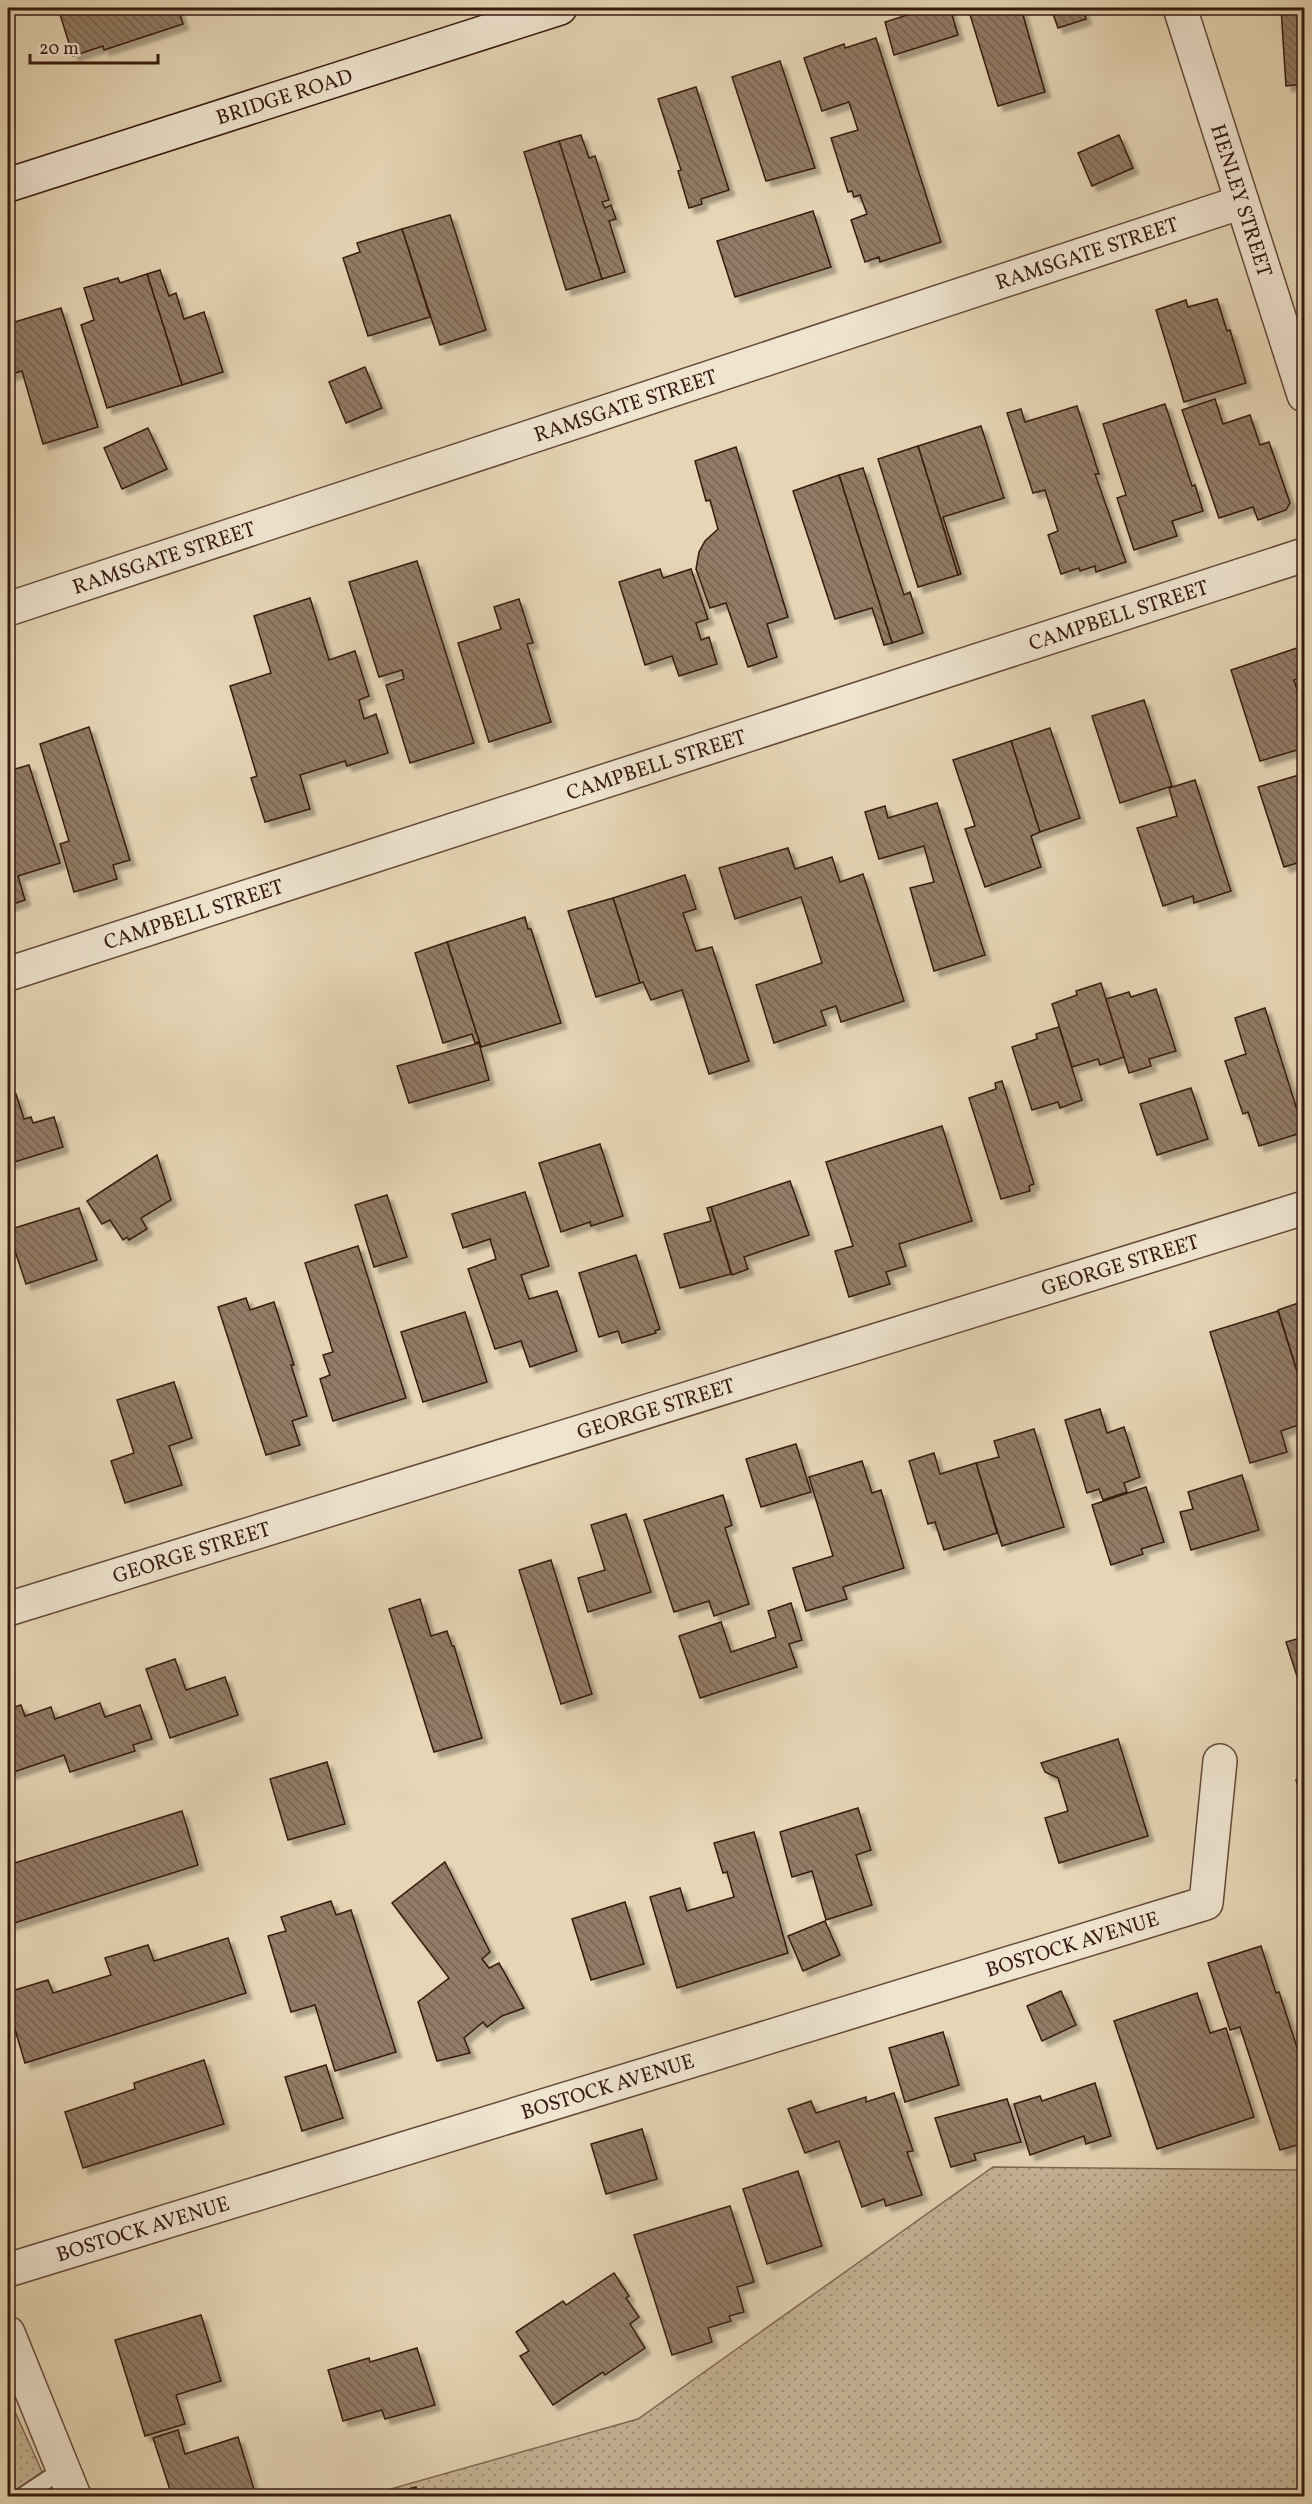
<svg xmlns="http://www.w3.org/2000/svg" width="1312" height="2504" viewBox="0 0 1312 2504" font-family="Vollkorn,serif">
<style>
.grass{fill:url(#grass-dots);stroke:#806854;stroke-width:1.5}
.building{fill:url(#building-back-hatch);stroke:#381a0e;stroke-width:1.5;filter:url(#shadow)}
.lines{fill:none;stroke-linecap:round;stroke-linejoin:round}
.service-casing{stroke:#644938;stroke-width:20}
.minor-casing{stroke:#644938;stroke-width:36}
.secondary-casing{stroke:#381a0e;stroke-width:36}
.service{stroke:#efe4d0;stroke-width:16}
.minor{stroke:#efe4d0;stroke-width:33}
.secondary{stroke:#efe4d0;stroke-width:33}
.labels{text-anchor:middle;stroke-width:6;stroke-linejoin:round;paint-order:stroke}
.street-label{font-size:21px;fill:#381a0e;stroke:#efe4d0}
</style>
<defs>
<pattern id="grass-dots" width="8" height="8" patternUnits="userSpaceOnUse" patternTransform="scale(1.5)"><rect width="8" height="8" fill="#c8b699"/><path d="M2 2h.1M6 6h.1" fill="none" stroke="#a3937b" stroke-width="1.8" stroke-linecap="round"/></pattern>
<pattern id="building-back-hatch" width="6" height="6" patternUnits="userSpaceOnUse" patternTransform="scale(1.5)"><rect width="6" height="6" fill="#927c65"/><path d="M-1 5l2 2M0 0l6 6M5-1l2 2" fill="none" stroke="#786552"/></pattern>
<filter id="shadow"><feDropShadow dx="5.5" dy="5.5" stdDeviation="1.5" flood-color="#0004"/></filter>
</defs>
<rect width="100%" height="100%" fill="#e6d6b6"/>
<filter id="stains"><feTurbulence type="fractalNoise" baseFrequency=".00333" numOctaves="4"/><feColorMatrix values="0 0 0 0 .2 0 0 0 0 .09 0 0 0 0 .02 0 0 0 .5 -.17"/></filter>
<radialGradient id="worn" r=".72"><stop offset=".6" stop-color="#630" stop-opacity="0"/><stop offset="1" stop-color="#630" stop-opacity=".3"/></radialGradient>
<g class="grass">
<polygon points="993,2167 1304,2170 1304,2496 366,2496 638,2419"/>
<polygon points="8,2395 11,2403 53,2496 8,2496"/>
</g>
<g class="building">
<polygon points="58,8 178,8 183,24 104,50 103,46 73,56"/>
<polygon points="929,8 950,8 958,35 894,55 885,22"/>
<polygon points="968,8 1021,8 1045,92 998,106"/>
<polygon points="1051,8 1083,8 1086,19 1058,28"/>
<polygon points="1281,8 1304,8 1304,84 1286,86"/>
<polygon points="876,38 941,242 880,262 879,257 865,262 851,220 867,214 860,195 854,197 852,191 848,192 831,138 858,130 849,102 822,111 804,58 844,44 845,48"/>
<polygon points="780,61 815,168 766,181 732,77"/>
<polygon points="696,87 729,190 701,199 702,204 689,208 678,171 681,170 658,99"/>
<polygon points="581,135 589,158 595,156 609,200 602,202 605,208 611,205 616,219 609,221 625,272 602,279 559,141"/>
<polygon points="1119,135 1133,168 1092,186 1078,153"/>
<polygon points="559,141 602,279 566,290 524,152"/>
<polygon points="813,211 831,267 735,297 717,241"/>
<polygon points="450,215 486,330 440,345 402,229"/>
<polygon points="402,229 430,317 368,336 343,258 360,252 357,243"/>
<polygon points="160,270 169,296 176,293 184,319 204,312 223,372 182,385 147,274"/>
<polygon points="147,274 182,385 107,408 81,325 94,320 84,288 118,278 120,283"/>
<polygon points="1217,299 1227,331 1230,330 1246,383 1184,402 1156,310 1186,300 1188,307"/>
<polygon points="61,308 98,427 43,444 22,371 8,375 8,324"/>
<polygon points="365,367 382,408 346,423 329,382"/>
<polygon points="1215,399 1223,424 1250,415 1260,445 1269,442 1290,503 1286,510 1258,520 1253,507 1219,518 1182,410"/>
<polygon points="1165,404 1192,486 1195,485 1203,511 1172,521 1177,536 1134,550 1117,498 1126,495 1103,424"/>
<polygon points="1077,406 1099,474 1095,474 1126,562 1096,572 1095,566 1080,571 1079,568 1061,574 1048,535 1058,531 1045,490 1033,493 1007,413 1021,409 1025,422"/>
<polygon points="981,426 1004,498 943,517 961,574 958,575 918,446"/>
<polygon points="148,428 167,469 122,489 104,448"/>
<polygon points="918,446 958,575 918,587 878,459"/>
<polygon points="736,447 788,617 767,624 777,657 748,667 726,603 710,608 696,569 699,552 705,541 718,529 710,500 706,501 695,461"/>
<polygon points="863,468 904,595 910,592 923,633 892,643 839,475"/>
<polygon points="839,475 892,643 884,645 872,608 835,619 793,491"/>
<polygon points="417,561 474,743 410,763 386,685 404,679 402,670 379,677 349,582"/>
<polygon points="660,569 663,578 691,569 708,619 696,623 701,640 709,637 717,664 679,676 672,656 645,665 619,582"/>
<polygon points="310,598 329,660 355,651 369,696 359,700 364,719 376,714 388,753 347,766 345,761 300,775 310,809 265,822 251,778 257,776 230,686 271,673 254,616"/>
<polygon points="519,599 533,643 527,644 551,722 489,742 458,643 501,629 494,607"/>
<polygon points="1300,647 1304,660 1304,677 1294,680 1299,696 1304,694 1304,748 1260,761 1231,670"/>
<polygon points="1144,700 1172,786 1120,803 1092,716"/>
<polygon points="89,727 130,860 113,865 117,879 74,892 60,844 69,841 40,744"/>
<polygon points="1050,728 1080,818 1040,832 1011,741"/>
<polygon points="1011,741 1040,832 1031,836 1041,867 985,887 965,829 975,826 953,760"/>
<polygon points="29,765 60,863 18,876 25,900 8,906 8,771"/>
<polygon points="1299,775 1302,785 1304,784 1304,861 1284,867 1258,787"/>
<polygon points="1195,780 1231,891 1194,903 1193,896 1163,906 1137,828 1177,816 1169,788"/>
<polygon points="937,803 985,955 934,971 910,888 934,882 924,846 879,859 865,812 885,806 888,818"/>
<polygon points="788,848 795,869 832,857 840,882 863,874 904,1001 841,1022 836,1006 821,1011 826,1025 774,1043 756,985 822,963 801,897 735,919 719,868"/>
<polygon points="685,875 696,909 683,913 696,951 712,947 749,1061 709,1074 682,990 651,1000 643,982 640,983 613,898"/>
<polygon points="613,898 640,983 596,997 568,911"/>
<polygon points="525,917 528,929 531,929 561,1023 481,1047 447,942"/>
<polygon points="447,942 481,1047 480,1048 478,1042 475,1043 472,1034 443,1043 415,953"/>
<polygon points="1101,983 1124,1057 1100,1065 1098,1059 1072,1067 1052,1004 1077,995 1076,991"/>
<polygon points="1156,989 1176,1051 1149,1059 1151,1066 1129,1073 1106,999 1129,992 1131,997"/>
<polygon points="1265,1008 1304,1132 1259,1146 1248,1112 1243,1114 1225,1061 1246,1054 1235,1018"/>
<polygon points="1059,1027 1082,1100 1060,1108 1058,1102 1032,1110 1012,1047 1037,1039 1036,1034"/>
<polygon points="479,1043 489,1080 409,1103 397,1066"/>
<polygon points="1002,1081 1034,1184 1029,1186 1030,1191 1001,1199 969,1098 996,1089 995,1083"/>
<polygon points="1191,1088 1208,1139 1157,1155 1140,1104"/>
<polygon points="16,1094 24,1119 31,1117 33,1123 54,1117 63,1147 8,1164 8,1096"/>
<polygon points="942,1126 972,1221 899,1244 906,1266 886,1272 890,1284 849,1297 835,1251 853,1246 826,1162"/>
<polygon points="600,1144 623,1216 591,1226 590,1222 561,1232 539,1163"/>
<polygon points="157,1155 171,1200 141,1218 147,1229 129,1240 127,1237 123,1240 110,1220 102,1224 87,1201"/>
<polygon points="790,1181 809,1235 744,1257 748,1269 732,1275 711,1207"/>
<polygon points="525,1192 549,1266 521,1275 529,1299 557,1291 577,1351 530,1367 521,1341 495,1349 468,1269 496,1259 490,1239 463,1248 452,1214"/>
<polygon points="387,1195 407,1257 374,1267 355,1205"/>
<polygon points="711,1207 731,1274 680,1288 664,1234 711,1221 707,1208"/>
<polygon points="79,1208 97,1260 26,1284 8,1230"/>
<polygon points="358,1246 406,1398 333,1421 320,1379 330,1375 323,1355 333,1352 305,1263"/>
<polygon points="636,1255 660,1329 655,1331 656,1333 622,1343 618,1331 599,1337 579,1273"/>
<polygon points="246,1298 250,1310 274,1302 294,1365 291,1365 307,1416 292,1421 300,1445 266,1455 218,1307"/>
<polygon points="1304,1301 1304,1394 1278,1310"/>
<polygon points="1278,1311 1304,1394 1304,1423 1281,1431 1287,1452 1250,1463 1210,1332"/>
<polygon points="465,1312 487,1382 423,1402 401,1332"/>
<polygon points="174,1382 192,1438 169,1446 182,1485 125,1503 111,1461 134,1453 117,1400"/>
<polygon points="1100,1409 1107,1433 1124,1427 1140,1477 1124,1483 1127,1492 1103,1500 1099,1489 1087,1493 1065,1420"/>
<polygon points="1034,1429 1064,1527 1002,1546 976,1463 999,1457 994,1441"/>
<polygon points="796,1444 811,1492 761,1507 746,1459"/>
<polygon points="934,1453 940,1474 976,1463 997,1533 944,1550 935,1522 928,1524 909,1461"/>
<polygon points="862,1461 872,1493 881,1490 904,1568 843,1587 847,1599 806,1611 793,1568 833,1556 809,1477"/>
<polygon points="1242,1475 1259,1530 1191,1550 1180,1512 1193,1509 1188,1492"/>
<polygon points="1146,1487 1164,1542 1141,1549 1143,1554 1111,1565 1092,1505"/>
<polygon points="723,1495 732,1525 725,1528 749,1604 714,1616 709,1601 674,1612 644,1520"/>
<polygon points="626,1514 651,1592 588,1612 578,1578 605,1570 591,1525"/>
<polygon points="551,1560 592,1694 561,1704 519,1570"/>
<polygon points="420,1599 431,1636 447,1631 452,1646 454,1646 482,1738 434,1752 389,1609"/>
<polygon points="791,1603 802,1640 789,1644 797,1667 700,1698 679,1636 721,1622 731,1652 776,1637 768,1611"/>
<polygon points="1304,1637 1304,1698 1286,1642"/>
<polygon points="175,1659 186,1690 225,1677 238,1715 170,1738 146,1669"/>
<polygon points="100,1703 105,1717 140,1705 152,1739 133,1745 135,1751 70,1772 64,1755 8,1774 8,1709 21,1705 25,1716 51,1707 55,1719"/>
<polygon points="1118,1739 1148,1836 1059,1863 1045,1818 1068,1811 1058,1778 1045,1772 1041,1763"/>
<polygon points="327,1762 345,1824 288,1840 270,1779"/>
<polygon points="1304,1777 1304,1809 1296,1780"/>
<polygon points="858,1808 871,1850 856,1855 872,1905 826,1920 812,1871 792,1877 780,1832"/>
<polygon points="182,1811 198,1865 8,1925 8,1865"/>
<polygon points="754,1832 788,1953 677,1988 650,1897 680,1888 687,1911 734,1897 727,1872 723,1873 714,1843"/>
<polygon points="445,1862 490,1952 482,1959 489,1968 499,1963 524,2008 502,2016 487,2027 483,2022 464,2038 470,2053 437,2061 418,2002 449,1978 392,1903"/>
<polygon points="331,1901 336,1915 351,1910 396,2052 335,2071 315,2005 291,2012 268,1936 286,1931 281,1917"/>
<polygon points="625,1902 644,1964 591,1980 572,1919"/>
<polygon points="825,1921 840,1955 803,1971 788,1936"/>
<polygon points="228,1938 246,1993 25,2063 8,2006 8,1992 48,1980 53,1993 111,1975 105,1958 148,1945 154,1961"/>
<polygon points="1261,1946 1276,1993 1279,1992 1304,2069 1304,2143 1280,2150 1240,2027 1230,2030 1208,1963"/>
<polygon points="1061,1991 1076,2025 1042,2041 1027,2006"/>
<polygon points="1197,1993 1210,2033 1226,2028 1227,2031 1254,2117 1157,2149 1114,2021"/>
<polygon points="943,2032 959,2085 905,2102 889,2048"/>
<polygon points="204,2060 224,2124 83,2168 65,2112 135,2089 134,2083"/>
<polygon points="326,2065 343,2118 302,2131 285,2077"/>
<polygon points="1095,2083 1111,2136 1086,2144 1084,2136 1030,2155 1014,2104 1040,2096 1042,2101"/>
<polygon points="894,2093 913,2151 907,2152 922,2195 886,2206 884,2199 862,2207 839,2141 805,2153 788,2109 811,2101 816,2113 866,2097 866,2102"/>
<polygon points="1007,2099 1021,2142 974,2154 976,2160 951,2167 935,2118"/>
<polygon points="642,2129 657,2179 606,2194 591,2144"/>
<polygon points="798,2171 822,2246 767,2264 743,2189"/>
<polygon points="730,2206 754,2282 737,2287 744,2312 729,2316 731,2321 708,2328 712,2342 672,2355 634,2235"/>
<polygon points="614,2273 629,2296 626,2298 639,2317 630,2324 645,2348 605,2375 603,2372 553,2405 520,2356 529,2351 516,2332 563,2301 566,2305"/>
<polygon points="201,2315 221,2381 176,2395 185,2424 145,2436 115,2340"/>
<polygon points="417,2348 435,2405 385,2419 382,2410 343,2421 328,2370 369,2358 370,2362"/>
<polygon points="178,2430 185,2454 238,2437 256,2496 172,2496 153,2438"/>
<polygon points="416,2487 419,2496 384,2496"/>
</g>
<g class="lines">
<g class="service-casing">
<polyline id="service" points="23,2496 62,2470"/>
</g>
<g class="minor-casing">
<g id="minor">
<path id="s1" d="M1180,8L1304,395"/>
<path id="s2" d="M8,609L1242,202"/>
<path id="s3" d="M8,974L1304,555"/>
<path id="s4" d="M8,1609L1304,1208"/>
<path id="s5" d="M8,2270L1206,1903L1220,1761"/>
<polyline points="8,2333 74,2496"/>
</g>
</g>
<g class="secondary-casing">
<g id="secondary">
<path id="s6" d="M8,185L560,8"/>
</g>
</g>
<use href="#service" class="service"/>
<use href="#minor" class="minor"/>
<use href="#secondary" class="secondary"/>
</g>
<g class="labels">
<g class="street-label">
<text dy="7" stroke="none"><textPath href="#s6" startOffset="290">BRIDGE ROAD</textPath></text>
<text dy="7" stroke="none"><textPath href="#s1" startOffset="202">HENLEY STREET</textPath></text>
<text dy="7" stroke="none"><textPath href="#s2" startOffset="1136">RAMSGATE STREET</textPath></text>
<text dy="7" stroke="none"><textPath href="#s2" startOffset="650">RAMSGATE STREET</textPath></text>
<text dy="7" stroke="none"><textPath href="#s2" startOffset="164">RAMSGATE STREET</textPath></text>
<text dy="7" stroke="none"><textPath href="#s3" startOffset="1167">CAMPBELL STREET</textPath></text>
<text dy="7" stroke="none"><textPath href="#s3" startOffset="681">CAMPBELL STREET</textPath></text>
<text dy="7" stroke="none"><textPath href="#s3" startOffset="195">CAMPBELL STREET</textPath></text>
<text dy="7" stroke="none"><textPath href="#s4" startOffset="1164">GEORGE STREET</textPath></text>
<text dy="7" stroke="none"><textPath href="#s4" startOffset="678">GEORGE STREET</textPath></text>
<text dy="7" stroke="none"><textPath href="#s4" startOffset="192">GEORGE STREET</textPath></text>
<text dy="7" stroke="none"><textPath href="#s5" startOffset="1113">BOSTOCK AVENUE</textPath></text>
<text dy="7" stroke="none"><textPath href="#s5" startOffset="627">BOSTOCK AVENUE</textPath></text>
<text dy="7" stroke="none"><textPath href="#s5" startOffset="141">BOSTOCK AVENUE</textPath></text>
</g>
</g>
<rect width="1312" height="2504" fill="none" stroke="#e6d6b6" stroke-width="30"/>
<rect x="9" y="9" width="1294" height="2486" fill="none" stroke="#381a0e" stroke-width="3"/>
<rect x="15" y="15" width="1282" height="2474" fill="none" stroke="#381a0e" stroke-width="1.5"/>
<path d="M30 54v9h128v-9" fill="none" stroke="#381a0e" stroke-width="3"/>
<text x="39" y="54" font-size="18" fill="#381a0e" stroke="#efe4d0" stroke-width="4.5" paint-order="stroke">20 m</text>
<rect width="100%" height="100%" filter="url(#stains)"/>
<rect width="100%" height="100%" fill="url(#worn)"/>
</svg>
